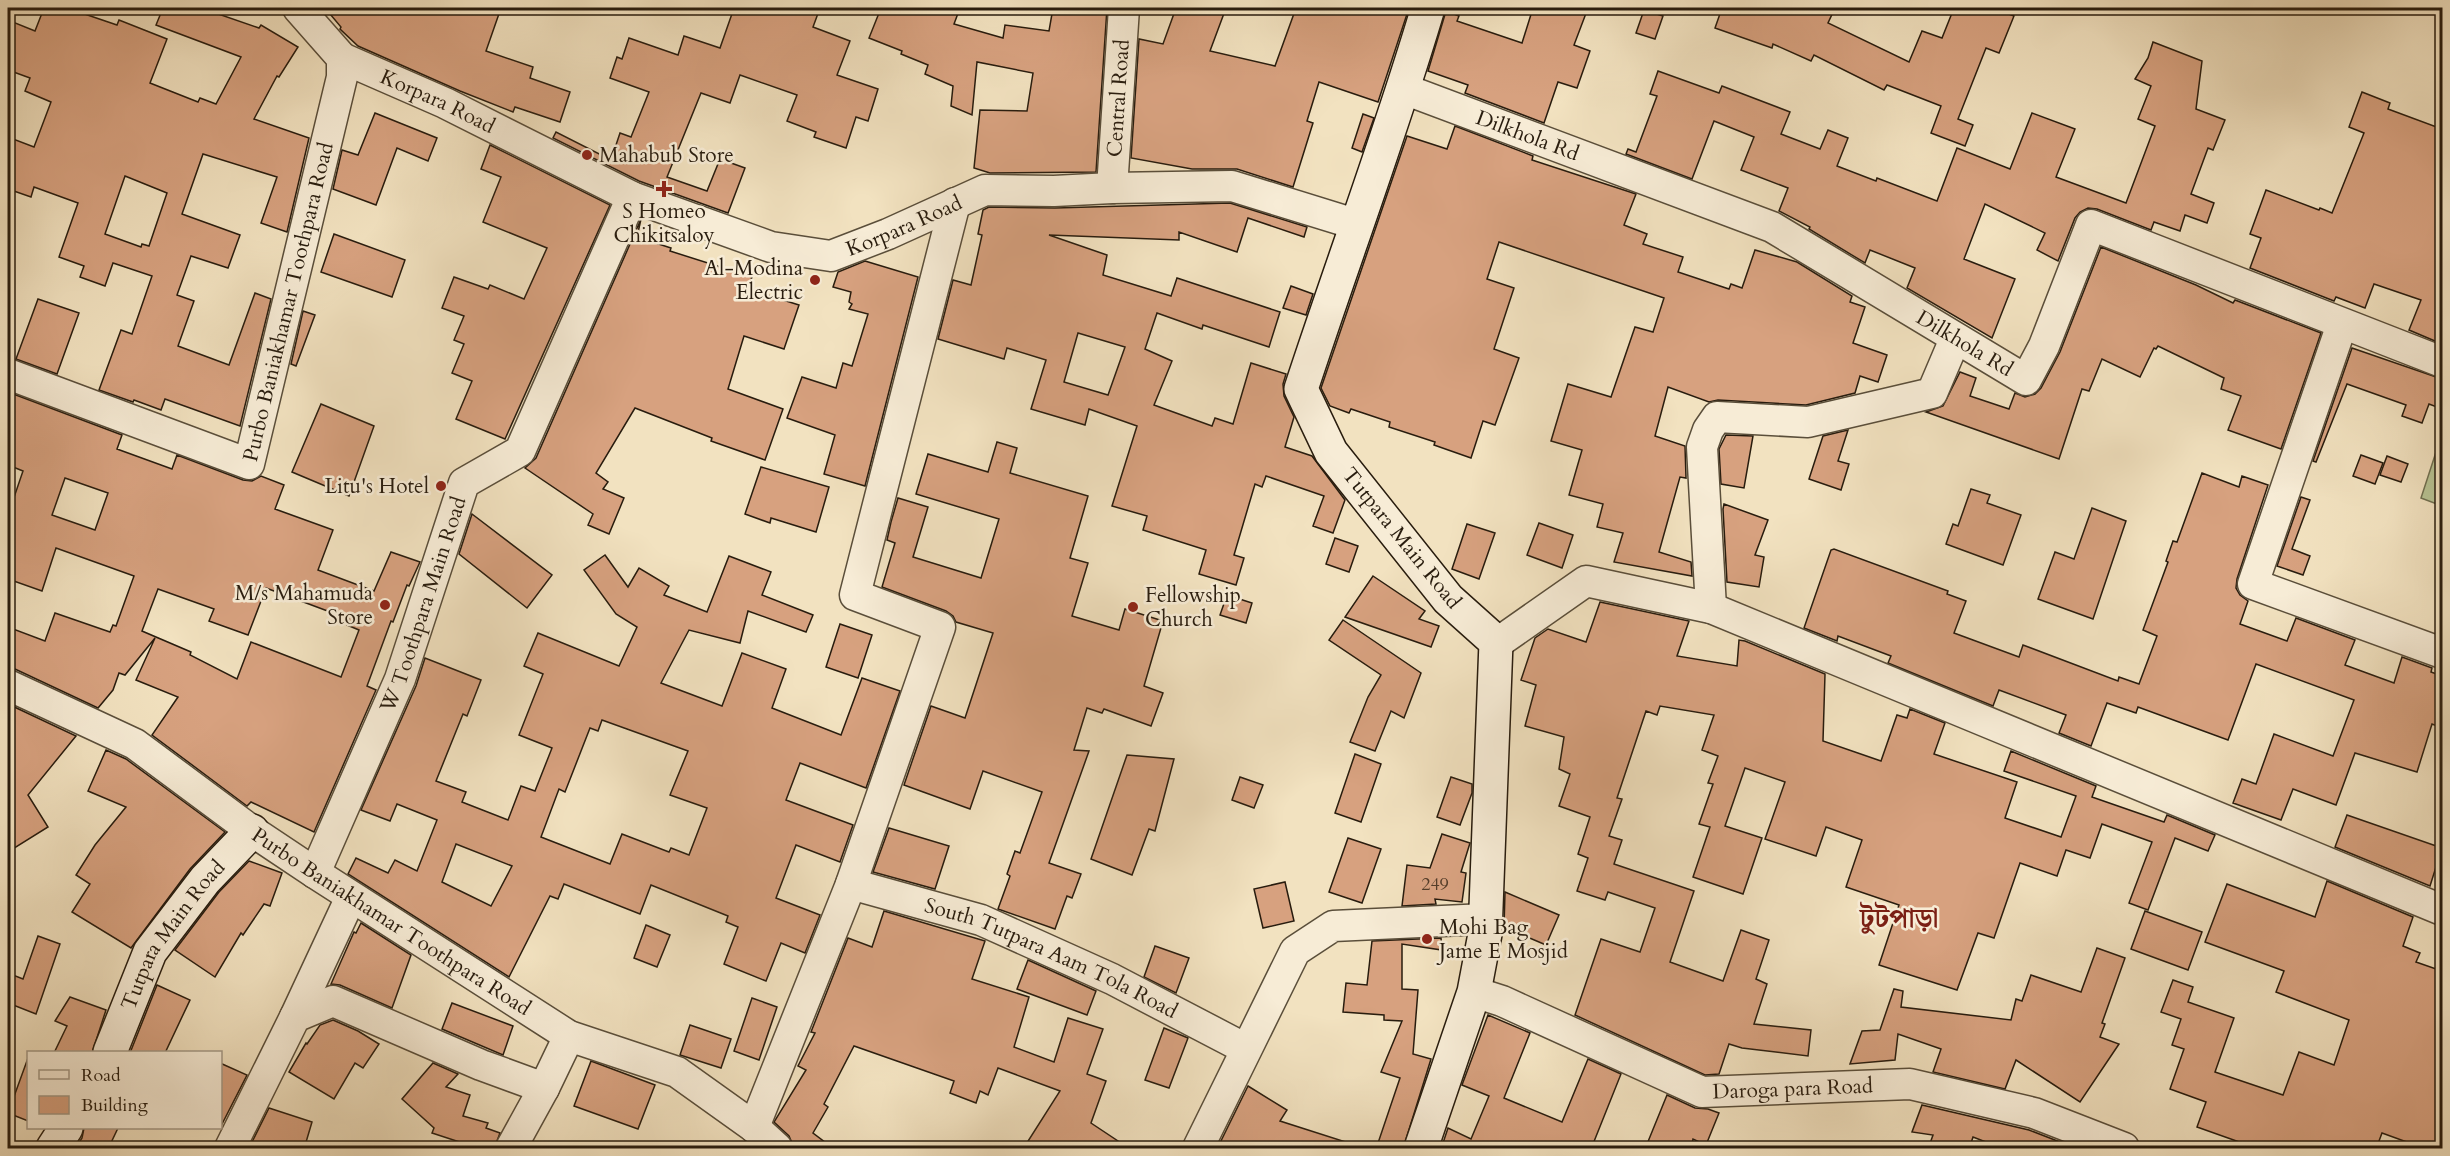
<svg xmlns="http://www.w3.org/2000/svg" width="2450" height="1156" viewBox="0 0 2450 1156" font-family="Cardo,'Noto Serif Bengali',serif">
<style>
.green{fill:#b8c494;stroke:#707051;stroke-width:1.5}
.building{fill:#d7a17f;stroke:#281c0e;stroke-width:1.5;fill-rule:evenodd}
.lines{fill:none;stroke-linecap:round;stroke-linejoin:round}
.street-casing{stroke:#5a4e3a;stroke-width:33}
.secondary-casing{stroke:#281c0e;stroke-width:36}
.street{stroke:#f7ecd6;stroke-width:30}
.secondary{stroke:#f7ecd6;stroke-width:33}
.poi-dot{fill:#8f2418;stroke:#f7ecd6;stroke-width:2}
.labels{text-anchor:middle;stroke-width:5;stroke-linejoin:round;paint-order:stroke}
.number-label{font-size:18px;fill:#543d2a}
.street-label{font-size:21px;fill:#281c0e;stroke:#f7ecd6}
.poi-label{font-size:21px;fill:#281c0e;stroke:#f7ecd6;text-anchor:start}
.district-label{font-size:27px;font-weight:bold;fill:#7a1f14;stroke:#f7ecd6}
</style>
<rect width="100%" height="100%" fill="#f2e2c0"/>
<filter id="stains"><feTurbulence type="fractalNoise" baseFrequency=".00333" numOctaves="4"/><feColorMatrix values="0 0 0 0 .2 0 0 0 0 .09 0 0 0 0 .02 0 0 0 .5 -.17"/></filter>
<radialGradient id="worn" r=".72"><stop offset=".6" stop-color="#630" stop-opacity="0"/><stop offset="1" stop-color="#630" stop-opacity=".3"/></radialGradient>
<polygon class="green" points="2439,443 2442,444 2442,506 2421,498"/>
<g class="building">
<path d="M44,8H67L117,25L119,20L167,39L150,83L198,102L200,98L216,104L241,57L156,25L163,8H201L259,28L261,25L298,47L279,77L277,76L254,119L309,138L287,232L261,223L277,177L203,154L182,214L240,235L228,268L191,256L177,295L194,301L178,346L229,365L255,293L271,299L240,426L165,399L161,410L134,400L133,402L99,390L121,330L132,334L152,276L113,263L105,286L80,277L84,266L59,257L78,203L34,187L31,197L8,189V137L34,147L51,102L25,91L30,78L8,70V20L35,31ZM125,176L167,193L149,246L142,244L141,247L105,234Z"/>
<polygon points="325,8 501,8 486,51 533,67 530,78 570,92 560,122 515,107 513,112 460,91 358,46 340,29 341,27"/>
<polygon points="734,8 820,8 813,27 850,41 837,75 878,89 868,121 856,117 846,148 814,137 816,132 787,121 797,95 740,75 730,103 701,93 667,177 707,191 720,159 745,168 728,213 639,181 553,138 556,132 611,160 620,133 631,137 649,92 610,78 617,57 622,59 629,38 678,55 684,36 720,48"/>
<polygon points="881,8 960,8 954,24 1003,38 1005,25 1049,31 1053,8 1107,8 1096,172 990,173 974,168 980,110 1027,111 1033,73 977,62 972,115 951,106 953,86 925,74 928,65 901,54 902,51 869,38"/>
<polygon points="1176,8 1226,8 1210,51 1275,66 1296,8 1409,8 1378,102 1319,82 1307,121 1313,123 1293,187 1237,169 1192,169 1131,158 1139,39 1163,44"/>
<polygon points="1533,8 1554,14 1557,8 1588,8 1574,45 1590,51 1577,88 1558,82 1544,123 1465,93 1468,85 1428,71 1446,11 1459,16 1457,21 1522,43"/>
<polygon points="1722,8 1835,8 1828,23 1909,62 1922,31 1942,38 1954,8 1993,8 2014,16 1999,53 1986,48 1958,119 1973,125 1965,146 1931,133 1941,106 1887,85 1884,90 1814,55 1811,61 1773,44 1772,48 1715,28"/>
<polygon points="1644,10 1663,16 1655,39 1636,33"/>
<polygon points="2153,42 2202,61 2196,109 2225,120 2213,150 2208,148 2191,194 2214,203 2207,223 2185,215 2180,231 2154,222 2151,230 2097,209 2088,208 2080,212 2075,218 2058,261 2037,250 2045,233 1985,204 1964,259 2015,279 1992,338 1907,288 1915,268 1870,250 1865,263 1809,229 1810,227 1779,211 1788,188 1741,170 1754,137 1714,121 1692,179 1626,154 1628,149 1636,152 1657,96 1650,94 1658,71 1719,93 1722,86 1790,112 1781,134 1820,149 1828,130 1848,138 1837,166 1876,181 1877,178 1937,201 1957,148 2010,169 2032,113 2075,129 2056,177 2126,203 2155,126 2138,119 2151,86 2135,79 2148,58"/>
<polygon points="2362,92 2390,103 2388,109 2442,129 2442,344 2409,330 2421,300 2374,284 2365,308 2336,297 2334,301 2250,268 2261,238 2250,234 2266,190 2319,210 2320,208 2332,213 2364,133 2349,127"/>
<polygon points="375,113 437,138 428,161 397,148 376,205 333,189 342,150 358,155"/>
<polygon points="1363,114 1374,118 1362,152 1352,148"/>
<polygon points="1455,126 1533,156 1532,160 1636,194 1624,225 1647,234 1643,244 1683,257 1678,272 1729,289 1731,284 1742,288 1755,250 1797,262 1852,296 1850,302 1865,307 1853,343 1887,355 1878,382 1860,376 1855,393 1806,405 1718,400 1709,402 1668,387 1655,436 1685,446 1686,478 1680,477 1659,552 1691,562 1692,576 1614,562 1623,533 1597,527 1603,504 1569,495 1582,450 1551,441 1568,384 1611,397 1635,327 1653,332 1664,298 1499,242 1487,279 1514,288 1494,349 1519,358 1495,425 1483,421 1471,458 1434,445 1435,442 1389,427 1390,422 1351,409 1349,413 1330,406 1321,388 1407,136 1447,149"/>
<polygon points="490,145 610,205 505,439 456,419 472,381 452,373 464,344 454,340 464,316 442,308 454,277 488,289 490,285 524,299 547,248 483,222 501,177 481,169"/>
<path d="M1230,203L1307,227L1304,237L1248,218L1237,252L1179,232V240L1049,235L1107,255L1103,275L1171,296L1177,278L1280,312L1269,347L1203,325L1202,329L1157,313L1145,349L1172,361L1154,405L1212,426L1215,418L1233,424L1251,363L1286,374L1283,384L1284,396L1294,417L1285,447L1312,456L1345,500L1333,533L1313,526L1324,496L1266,476L1262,487L1255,484L1234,555L1244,558L1236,585L1199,574L1206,550L1143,530L1147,516L1112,506L1137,426L1089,409L1085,425L1031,409L1046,360L1007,348L1004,359L938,339L953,280L971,285L982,235L978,234L983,210L989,207L1055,208ZM1078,333L1125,347L1108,395L1064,382Z"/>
<polygon points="641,219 637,237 671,248 670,251 752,277 748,289 799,305 784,349 744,336 728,389 783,409 765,460 711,441 712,438 635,408 596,473 608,482 603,489 624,498 609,534 588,525 593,514 525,468 536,458"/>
<polygon points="334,234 405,260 392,297 321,272"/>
<polygon points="2101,247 2196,285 2233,303 2235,300 2321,333 2281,449 2228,430 2241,396 2221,389 2224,378 2158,346 2156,349 2154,348 2140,377 2102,359 2089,391 2082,389 2059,459 1926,412 1943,406 1960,372 1976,378 1970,396 2009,409 2015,393 2025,397 2035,394 2041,388 2060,352"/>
<polygon points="865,261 918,277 865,486 824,474 835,435 787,418 802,377 836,388 843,363 852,366 868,314 849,309 852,304 849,302 851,292 833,287 838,272"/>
<polygon points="1291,286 1313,294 1306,315 1283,308"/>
<polygon points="38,299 79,313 57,374 16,359"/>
<polygon points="303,311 315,315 296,366 291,364"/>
<polygon points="2352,348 2442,379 2442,409 2429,404 2422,423 2402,416 2406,405 2347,384 2316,462 2313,461"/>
<path d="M8,392L122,435L117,449L172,469L177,455L243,480L252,481L261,476L284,485L275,509L333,530L318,570L374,591L391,552L420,562L409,586L407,585L393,622L391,621L367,686L376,690L314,832L251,802L247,806L152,735L178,697L136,680L155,638L125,675L119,673L113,690L98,708L15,669L8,668V627L45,641L55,613L110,632L113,625L116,626L134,576L56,548L42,591L8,579V515L23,471L8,465ZM65,478L108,493L95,530L52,515ZM266,588L349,619L347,625L359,630L341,677L251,642L237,679L190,655L191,652L142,631L158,589L214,609L209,621L248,635Z"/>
<polygon points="321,404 374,426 349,496 292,472"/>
<polygon points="1848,430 1838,461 1849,464 1841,490 1809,479 1823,436"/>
<polygon points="1726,435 1753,436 1744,488 1721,484 1719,449"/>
<polygon points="997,442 1017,448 1010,473 1088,496 1070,558 1088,563 1072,616 1119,630 1125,609 1163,621 1144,686 1163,693 1151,726 1104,709 1102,713 1087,708 1074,750 1089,751 1049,863 1081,874 1072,898 1067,896 1055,929 998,909 1010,876 1007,874 1015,851 1020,853 1042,792 983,771 970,809 904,785 931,706 965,718 993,633 956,622 953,616 946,611 882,587 895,543 887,540 891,522 898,498 928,507 913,557 981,578 999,519 916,494 928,454 988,472"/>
<polygon points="2361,455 2383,463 2375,484 2353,476"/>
<polygon points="2387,456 2408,464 2401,482 2380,475"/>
<polygon points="761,467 829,487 816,532 771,518 770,523 745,514"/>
<polygon points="2202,473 2239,487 2242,476 2268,485 2237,579 2236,588 2240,595 2248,601 2240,624 2287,641 2296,618 2355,640 2345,665 2394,683 2402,657 2432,668 2431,672 2442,676 2442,728 2432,724 2417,772 2355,753 2336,805 2293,789 2281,820 2233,803 2242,779 2256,784 2274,734 2333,756 2354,700 2256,664 2228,740 2138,707 2136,713 2107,703 2091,746 2059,733 2066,715 1999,690 1993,706 1888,663 1891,656 1838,636 1837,641 1804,628 1831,550 1834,549 1948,591 1947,594 1966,601 1954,633 2019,657 2023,645 2118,681 2119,677 2139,684 2157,636 2143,630 2168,562 2166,561 2173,541 2177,542"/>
<polygon points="1971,489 1990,495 1987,503 2021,515 2003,565 1946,544 1953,524 1958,526"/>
<polygon points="2301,497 2310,500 2292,549 2310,556 2303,575 2277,566"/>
<polygon points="1724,504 1768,520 1755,555 1764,557 1759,587 1727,582 1723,509"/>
<polygon points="2092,508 2126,521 2093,619 2038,599 2055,552 2074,559"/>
<polygon points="472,514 552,575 527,608 459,554"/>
<polygon points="1539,523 1573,535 1562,568 1527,555"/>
<polygon points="1467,524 1495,533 1479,579 1452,569"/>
<polygon points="1335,538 1358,546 1349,572 1326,564"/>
<path d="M605,555L628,587L639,568L669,586L664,595L707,612L729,556L771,572L762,595L813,615L806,632L748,611L740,643L689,630L661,683L722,706L742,653L786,669L772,708L841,735L862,678L900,691L866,788L800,763L786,800L853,825L840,862L796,845L776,898L820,915L805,953L781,943L766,981L724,964L738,927L726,922L728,916L651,885L640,914L564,884L558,899L550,896L509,977L348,874L356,858L388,873L395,860L417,871L437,820L397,804L390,821L361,810L416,686L425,658L481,680L467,716L463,714L436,781L466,792L462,802L508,820L521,786L535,791L552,748L519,735L543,674L524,666L538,633L619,666L637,627L616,614L584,570ZM602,720L688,751L670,795L707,808L689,855L671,848L669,852L622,834L610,864L541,837L559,789L565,792L590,728L598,731ZM456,844L512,866L491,906L442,882Z"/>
<polygon points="1373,576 1425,611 1419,619 1439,626 1431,647 1345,617"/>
<polygon points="1227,595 1252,603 1246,623 1220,615"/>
<polygon points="1600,602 1689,621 1677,656 1737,666 1739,640 1745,641 1825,674 1823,741 1881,761 1897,715 1907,718 1910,709 1945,723 1934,754 2017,782 2005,818 2061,837 2076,796 2004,771 2011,751 2096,786 2092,797 2164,822 2167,815 2215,835 2208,851 2175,838 2148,910 2129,903 2152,842 2102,824 2090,858 2066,850 2057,876 2020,863 1994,938 1978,933 1957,990 1879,965 1899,905 1846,887 1862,840 1826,827 1816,856 1765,839 1785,782 1745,768 1725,826 1762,838 1743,894 1693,877 1710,827 1699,824 1713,784 1708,783 1718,756 1702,750 1714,715 1660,706 1657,715 1646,711 1617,798 1622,799 1609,836 1622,840 1614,864 1694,891 1670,962 1723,981 1741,930 1769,940 1756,979 1767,984 1754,1024 1811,1030 1808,1056 1742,1048 1729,1044 1719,1074 1705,1075 1575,1015 1601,939 1640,952 1655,908 1608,892 1605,900 1577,891 1588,858 1578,854 1590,817 1559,806 1570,774 1559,769 1564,737 1525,726 1536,685 1521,680 1535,638 1548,629 1586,642"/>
<polygon points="1343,620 1421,673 1404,718 1391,711 1375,751 1350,742 1368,697 1381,675 1329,640"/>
<polygon points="840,624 872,635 858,678 826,667"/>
<polygon points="8,704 76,736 28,795 48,827 8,852"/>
<polygon points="106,750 126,759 225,832 190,869 131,948 72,912 90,884 76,875 95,845 126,807 88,791"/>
<polygon points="1355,754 1381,764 1361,822 1335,813"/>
<polygon points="1127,755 1174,759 1155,831 1149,829 1132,875 1091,859"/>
<polygon points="1240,777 1263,785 1254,808 1232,800"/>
<polygon points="1451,777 1472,784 1472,793 1460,825 1437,817"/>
<polygon points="2347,815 2442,848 2430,886 2335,847"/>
<polygon points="889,828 949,846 935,889 873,872"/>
<polygon points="1442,834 1470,843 1461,872 1466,873 1462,902 1435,899 1436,904 1402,906 1407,865 1430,868"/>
<polygon points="1348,838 1381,849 1362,903 1329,892"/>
<polygon points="249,861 282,873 270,906 264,904 243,935 241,933 215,977 175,950 219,892"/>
<polygon points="2327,881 2413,917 2403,946 2420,953 2416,962 2442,971 2442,1149 2426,1149 2382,1133 2376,1149 2259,1149 2197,1127 2206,1102 2170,1089 2184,1049 2172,1045 2181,1019 2161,1012 2173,980 2193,987 2188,1002 2234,1018 2215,1072 2283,1095 2299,1052 2334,1065 2349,1020 2276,992 2284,971 2205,942 2227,884 2315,917"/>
<polygon points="1285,882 1294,921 1263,928 1254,889"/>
<polygon points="1505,892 1559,915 1546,945 1504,927"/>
<polygon points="884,911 985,941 972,979 1029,997 1014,1047 1054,1062 1068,1018 1103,1029 1087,1074 1106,1081 1091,1123 1130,1149 1023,1149 1060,1091 998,1068 988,1095 980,1091 976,1103 950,1093 954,1081 854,1046 824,1104 828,1107 813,1133 834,1149 794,1148 789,1136 774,1122 806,1070 798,1066 815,1033 811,1032 848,938 872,947"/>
<polygon points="2145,911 2202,932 2188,970 2131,949"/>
<polygon points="361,923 411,955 392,1008 340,985 331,984 354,932 356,933"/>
<polygon points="646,925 670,935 657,967 634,958"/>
<polygon points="38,936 60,944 36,1014 8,1003 8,973 23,979"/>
<polygon points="1441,938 1442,950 1402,944 1402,989 1418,990 1413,1054 1431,1059 1403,1149 1376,1149 1400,1078 1381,1072 1402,1021 1384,1020 1384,1015 1343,1012 1346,983 1367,985 1372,941"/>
<polygon points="1155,946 1189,958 1176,993 1144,977"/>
<polygon points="2097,948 2125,958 2102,1023 2105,1024 2100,1037 2119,1044 2080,1102 2016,1060 2005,1089 1933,1072 1941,1049 1898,1034 1895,1060 1850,1064 1862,1031 1880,1030 1894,989 1903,991 1901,1007 2011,1020 2016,999 2022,1001 2031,975 2081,992"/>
<polygon points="1028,960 1096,991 1087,1015 1017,989"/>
<polygon points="157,985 190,1000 165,1053 130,1053"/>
<polygon points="70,997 106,1010 92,1053 54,1053 67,1026 55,1021"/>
<polygon points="752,998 777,1007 759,1060 734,1051"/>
<polygon points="452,1003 513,1026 503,1055 442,1029"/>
<polygon points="1488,1015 1530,1033 1504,1098 1562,1122 1588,1059 1621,1074 1591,1149 1441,1149 1448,1128 1471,1139 1489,1096 1462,1085"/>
<polygon points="333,1020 358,1031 379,1044 363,1068 355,1063 334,1099 289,1072 306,1043 307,1044 320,1025"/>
<polygon points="690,1025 731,1039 721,1068 680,1055"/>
<polygon points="1164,1028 1188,1038 1169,1088 1145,1080"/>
<polygon points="28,1058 28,1121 8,1113"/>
<polygon points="591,1061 655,1085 638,1129 574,1106"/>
<polygon points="220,1063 247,1075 220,1128"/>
<polygon points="433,1063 458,1074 446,1087 470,1095 463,1116 488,1123 486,1128 500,1133 494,1149 481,1149 432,1133 434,1128 402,1099"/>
<polygon points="1248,1086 1287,1110 1280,1121 1352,1144 1352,1149 1217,1149"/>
<polygon points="1667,1095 1695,1108 1708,1109 1719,1113 1706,1145 1693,1139 1691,1149 1645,1149"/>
<polygon points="1922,1105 2029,1130 2078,1149 2004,1149 1973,1137 1969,1149 1928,1149 1933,1135 1912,1132"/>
<polygon points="269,1108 312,1122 304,1149 272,1149 252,1142"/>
<polygon points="84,1128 118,1128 108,1149 75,1149 82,1138"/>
</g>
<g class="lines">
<g class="street-casing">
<g id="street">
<path id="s1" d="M342,58L445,103L632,197L771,247L831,256L888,234L985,190L1054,191L1112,188L1232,186L1355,224"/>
<path id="s2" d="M1404,89L1772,227L2026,380L2044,346L2091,225L2442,362"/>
<path id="s3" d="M1112,188L1124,8"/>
<polyline points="2342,324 2253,584 2442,653"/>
<path id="s4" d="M8,374L249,464L342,77V58L298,8"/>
<polyline points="1711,608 1702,447 1708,430 1717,417 1808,422 1932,393 1955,339"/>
<polyline points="1496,644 1586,581 1711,608 2442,910"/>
<path id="s5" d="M8,685L135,744L252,831L315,873L569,1036L677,1072L754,1127L777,1148"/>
<path id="s6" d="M315,873L400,679L464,483L520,451L632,197"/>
<path id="s7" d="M851,884L981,920L1112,979L1246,1049"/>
<path id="s8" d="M1474,992L1502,1001L1702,1092L1910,1084L2034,1113L2124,1148"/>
<polyline points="295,1017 351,897"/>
<polyline points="754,1127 851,884 940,627 855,595 955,203"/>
<polyline points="230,1148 295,1017 333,1001 481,1065 544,1088 569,1036"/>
<polyline points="511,1148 544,1088"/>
<polyline points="1198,1148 1295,951 1333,926 1486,919"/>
</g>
</g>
<g class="secondary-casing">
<g id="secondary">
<path id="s9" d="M110,1052L150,952L205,880L252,831"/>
<polyline points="53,1148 66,1128"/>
<path d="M1421,1148L1474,992L1485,934L1496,642L1448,599L1331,452L1301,389C1343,261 1390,136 1428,8"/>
</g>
</g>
<use href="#street" class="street"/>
<use href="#secondary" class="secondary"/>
</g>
<g class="poi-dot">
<circle cx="587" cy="155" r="6"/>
<path d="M661 180h6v6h6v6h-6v6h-6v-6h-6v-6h6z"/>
<circle cx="815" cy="280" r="6"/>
<circle cx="441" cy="486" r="6"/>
<circle cx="385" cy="605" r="6"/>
<circle cx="1133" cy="607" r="6"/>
<circle cx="1427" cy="939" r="6"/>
</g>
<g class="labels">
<g class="number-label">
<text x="1435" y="890">249</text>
</g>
<g class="street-label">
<text dy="7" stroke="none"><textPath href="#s3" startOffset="90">Central Road</textPath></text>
<text dy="7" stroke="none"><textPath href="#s1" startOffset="105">Korpara Road</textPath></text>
<text dy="7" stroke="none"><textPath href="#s2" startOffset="132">Dilkhola Rd</textPath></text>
<text dy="7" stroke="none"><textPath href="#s1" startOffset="609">Korpara Road</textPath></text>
<text dy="7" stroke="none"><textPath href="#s4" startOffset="424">Purbo Baniakhamar Toothpara Road</textPath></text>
<text dy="7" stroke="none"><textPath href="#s2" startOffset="618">Dilkhola Rd</textPath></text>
<text transform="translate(1402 538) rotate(51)" y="7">Tutpara Main Road</text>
<text dy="7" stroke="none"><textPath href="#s6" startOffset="290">W Toothpara Main Road</textPath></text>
<text dy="7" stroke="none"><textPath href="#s5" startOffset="452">Purbo Baniakhamar Toothpara Road</textPath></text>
<text dy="7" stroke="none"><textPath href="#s9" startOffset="134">Tutpara Main Road</textPath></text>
<text dy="7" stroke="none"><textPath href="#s7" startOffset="214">South Tutpara Aam Tola Road</textPath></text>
<text dy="7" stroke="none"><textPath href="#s8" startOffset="340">Daroga para Road</textPath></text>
</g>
<g class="poi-label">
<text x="599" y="162">Mahabub Store</text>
<text x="664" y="218" text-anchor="middle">S Homeo<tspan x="664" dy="24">Chikitsaloy</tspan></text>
<text x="803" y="275" text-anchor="end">Al-Modina<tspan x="803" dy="24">Electric</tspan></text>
<text x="429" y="493" text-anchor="end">Litu's Hotel</text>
<text x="373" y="600" text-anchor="end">M/s Mahamuda<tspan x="373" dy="24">Store</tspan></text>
<text x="1145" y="602">Fellowship<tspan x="1145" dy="24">Church</tspan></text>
<text x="1439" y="934">Mohi Bag<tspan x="1439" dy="24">Jame E Mosjid</tspan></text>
</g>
<g class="district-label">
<text x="1899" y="927">টুটপাড়া</text>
</g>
</g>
<rect width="2450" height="1156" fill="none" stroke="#f2e2c0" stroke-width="30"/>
<rect x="9" y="9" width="2432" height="1138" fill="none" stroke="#281c0e" stroke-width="3"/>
<rect x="15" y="15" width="2420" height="1126" fill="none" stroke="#281c0e" stroke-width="1.5"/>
<rect x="27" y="1051" width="195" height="78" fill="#f7ecd6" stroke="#a49986" stroke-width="1.5"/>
<rect x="39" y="1070" width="30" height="9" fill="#f7ecd6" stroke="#a49986" stroke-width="1.5"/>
<text x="81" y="1081" font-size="18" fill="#281c0e">Road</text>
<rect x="39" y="1096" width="30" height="18" fill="#d7a17f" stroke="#a49986" stroke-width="1.5"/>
<text x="81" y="1111" font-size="18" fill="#281c0e">Building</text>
<rect width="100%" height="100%" filter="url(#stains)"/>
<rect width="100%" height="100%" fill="url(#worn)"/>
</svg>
